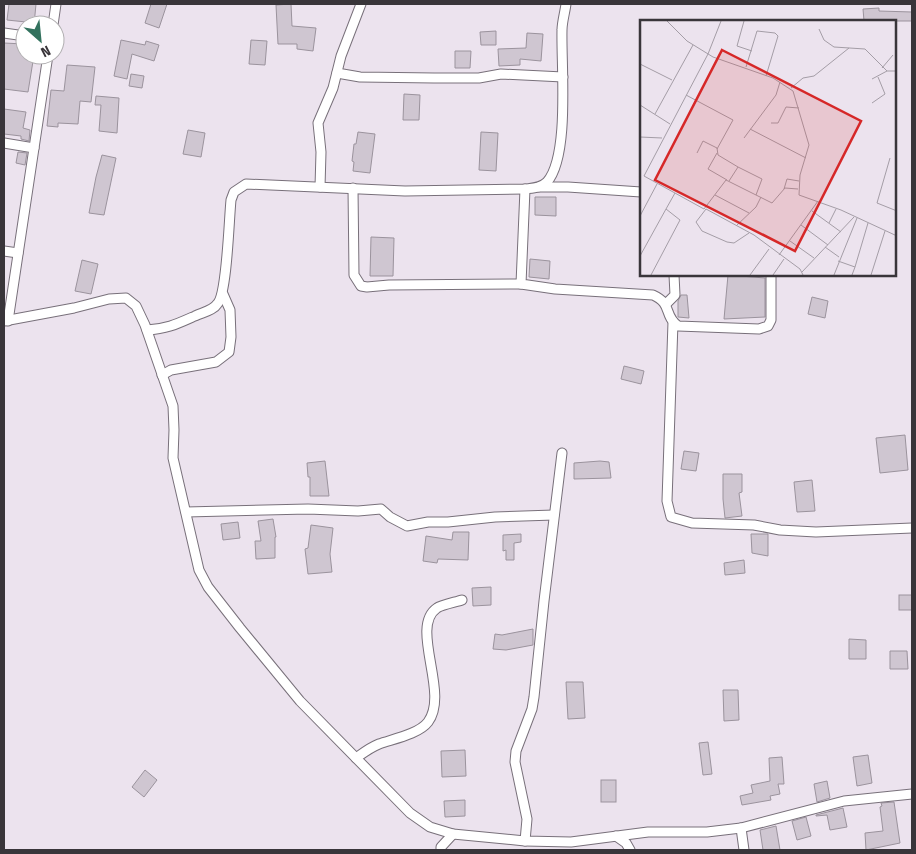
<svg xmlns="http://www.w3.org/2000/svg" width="916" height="854" viewBox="0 0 916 854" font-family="'Fira Sans Condensed',sans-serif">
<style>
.building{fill:#cfc6d1;stroke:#9b939d}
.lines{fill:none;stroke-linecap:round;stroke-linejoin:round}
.minor-casing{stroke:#78707a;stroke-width:11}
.minor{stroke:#fff;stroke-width:9}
.inset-road{fill:none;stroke:#a49da6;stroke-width:1}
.view{fill:#d62828;fill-opacity:0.15;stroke:#d62828;stroke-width:2.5}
.inset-edge{fill:none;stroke:#39353a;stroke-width:2.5}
</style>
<rect width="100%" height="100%" fill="#ece3ee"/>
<g class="building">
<polygon points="9,4 36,4 34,25 26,25 26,22 7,20"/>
<polygon points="151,4 167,4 159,28 145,23"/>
<polygon points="291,4 292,26 316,28 313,51 297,49 297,44 278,44 276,5"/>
<polygon points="879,8 879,11 912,12 912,21 864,21 863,9"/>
<polygon points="496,31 496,45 481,45 480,32"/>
<polygon points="527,33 543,34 541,61 520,59 520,65 499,66 498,49 526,48"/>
<polygon points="121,40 145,45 146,41 159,45 154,61 132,54 127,79 114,76"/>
<polygon points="251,40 267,41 265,65 249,64"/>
<polygon points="4,43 24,44 22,55 34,55 28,92 4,89"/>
<polygon points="455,51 471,51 470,68 455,68"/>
<polygon points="67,65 95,67 91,102 80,101 78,124 58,123 58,127 47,126 51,90 64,91"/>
<polygon points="131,74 144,76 142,88 129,86"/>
<polygon points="404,94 420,95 419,120 403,120"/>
<polygon points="96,96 119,98 117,133 99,131 101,105 95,105"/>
<polygon points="4,109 26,112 23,128 30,130 29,141 21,139 21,136 4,134"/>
<polygon points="188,130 205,133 201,157 183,154"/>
<polygon points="358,132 375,134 370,173 353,171 354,162 352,161 354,144 356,144"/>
<polygon points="481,132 498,133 496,171 479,170"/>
<polygon points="18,152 27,153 25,165 16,163"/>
<polygon points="102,155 116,158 104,215 89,213 96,177"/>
<polygon points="535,197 556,197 556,216 535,215"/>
<polygon points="371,237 394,238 393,276 370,276"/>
<polygon points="530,259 550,261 549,279 529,277"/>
<polygon points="82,260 98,264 91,294 75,291"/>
<polygon points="728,275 765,278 765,317 724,319"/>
<polygon points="681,295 687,295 689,318 678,317 678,301"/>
<polygon points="812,297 828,301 825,318 808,314"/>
<polygon points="624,366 644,371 641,384 621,379"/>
<polygon points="905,435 908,470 880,473 876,438"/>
<polygon points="684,451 699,453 696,471 681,469"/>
<polygon points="325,461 329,496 310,496 310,477 308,477 307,463"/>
<polygon points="600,461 609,462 611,478 574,479 574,463"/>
<polygon points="723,474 742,474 742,492 739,493 742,516 725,518 723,499"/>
<polygon points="812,480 815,511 797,512 794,482"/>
<polygon points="273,519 276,537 275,537 275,558 256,559 255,541 261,541 258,521"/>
<polygon points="238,522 240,538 223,540 221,524"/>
<polygon points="311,525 333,528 330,554 332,572 308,574 305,549 308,548"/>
<polygon points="453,532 469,532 468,560 438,559 437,563 423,561 426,536 452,540"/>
<polygon points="521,534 521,542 514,543 514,560 506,560 506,550 503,551 503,535"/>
<polygon points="751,534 768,534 768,556 752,553"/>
<polygon points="744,560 745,573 725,575 724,563"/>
<polygon points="491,587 491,605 473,606 472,588"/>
<rect x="899" y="595" width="13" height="15"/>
<polygon points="533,629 533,645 506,650 493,649 495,634 502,635"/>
<polygon points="849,639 866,640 866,659 849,659"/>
<polygon points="890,651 907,651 908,669 890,669"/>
<polygon points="566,682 583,682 585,718 568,719"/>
<polygon points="723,690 738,690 739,720 724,721"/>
<polygon points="708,742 712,774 703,775 699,743"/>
<polygon points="465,750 466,776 442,777 441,751"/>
<polygon points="868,755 872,783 857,786 853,757"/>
<polygon points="782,757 784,784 778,784 780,794 770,796 771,800 742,805 740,796 753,793 751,785 770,781 769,758"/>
<polygon points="145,770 157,780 144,797 132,787"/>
<rect x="601" y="780" width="15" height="22"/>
<polygon points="827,781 830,798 817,802 814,784"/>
<polygon points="465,800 465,816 445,817 444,801"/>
<polygon points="894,802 900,843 866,850 865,833 883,831 880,807 882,806 881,803"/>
<polygon points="843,808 847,827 830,830 827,815 816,816 816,815"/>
<polygon points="806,817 811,836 797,840 792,821"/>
<polygon points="776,826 780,850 763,850 760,830"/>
</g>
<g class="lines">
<g class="minor-casing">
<g id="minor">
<polyline points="53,25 56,4"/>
<polyline points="4,33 25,36"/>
<polyline points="337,73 360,77 434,78 479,78 501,74 563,77"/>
<polyline points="4,143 34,148"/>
<polyline points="320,187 321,152 318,123 333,88 341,56 361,4"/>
<polyline points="539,187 568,187 641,192"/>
<polyline points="353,188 354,275 361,286 367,287 389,285 521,284"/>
<path d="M525,189L521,284L555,289L653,295C673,304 663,315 678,326L759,329L768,326L771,320V275"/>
<polyline points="4,251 18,253"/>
<polyline points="666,304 675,295 674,275"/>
<polyline points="4,321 74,308 109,299 126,298 136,306 145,325 173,406 174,430 173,458 199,570 208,587 240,628 300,701 410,813 430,827 453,834 525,841 571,842 648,832 707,832 741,828 844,801 912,794"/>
<polyline points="8,321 48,55"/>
<polyline points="673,322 667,501 671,517 692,523 754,525 780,530 816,532 912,528"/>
<path d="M147,330C167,329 177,324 195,316C203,312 213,311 218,303C227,292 229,219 231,200L234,192L246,184L405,191L525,189C533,188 541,188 547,182C570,156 561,65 562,30C562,22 565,12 566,4"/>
<polyline points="162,375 171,370 216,362 229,352 231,337 230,310 223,294"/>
<polyline points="186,512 308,509 358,511 381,509 390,517 407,526 428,522 448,522 495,517 554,515"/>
<path d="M356,758C363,753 371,747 379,744C393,739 419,734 428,722C450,693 409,627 437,608C441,605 456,602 462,600"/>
<polyline points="741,828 744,850"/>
<polyline points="616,836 626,843 630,850"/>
<polyline points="525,841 527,819 515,762 516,751 532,709 534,697 544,601 562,453"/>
<polyline points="441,850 441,847 453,834"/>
</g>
</g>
<use href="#minor" class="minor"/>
</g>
<g transform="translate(640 20)">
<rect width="256" height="256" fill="#ece3ee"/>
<path class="inset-road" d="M27,1L47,21L73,37L133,58L153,71L169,125L160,155L159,175L201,190L257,216M81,1L68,34L4,156L64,189L86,160L132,183L145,168L158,169M104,1L97,26L112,31M179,9L184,20L194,27L225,29L247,51M0,44L32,60M106,47L117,11L135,13L138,16L126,56M242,48L253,35M232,59L247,51H257M151,68L163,58L174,56L209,28M46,75L93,100L77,129M232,83L245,74L238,57M0,85L30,104M15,94L53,25M131,103H138L146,87L159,88M110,109L166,138M0,117L22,118M104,118L136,75L140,62M57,133L63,121L77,128L78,135L98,147L89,161M77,133L68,149L87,160M250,138L237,183L257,191M98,147L122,159L116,175M144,169L147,159L159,161M75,175L109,193M172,191L201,212M0,196L17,164M189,203L196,189M161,205L188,225M96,206L116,187L121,177M109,213L94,223L87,222L62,211L56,202L66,189L114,215L160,249L163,255M150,221L174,238M185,227L199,237M139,235L178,181M0,236L26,189M198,241L215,247L212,255M215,247L228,203M162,252L214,197M11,255L40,200L26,189L35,173M110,255L129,229M133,255L144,239M194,255L217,198M231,255L245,211"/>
<path class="view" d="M82,30L221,101L155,231L15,160Z"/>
<rect width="256" height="256" class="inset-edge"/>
</g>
<rect width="916" height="854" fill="none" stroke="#39353a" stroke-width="10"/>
<g transform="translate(40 40) rotate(153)"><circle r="24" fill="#ffffff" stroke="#b0aeb0"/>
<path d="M0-4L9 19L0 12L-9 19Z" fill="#33725e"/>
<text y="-8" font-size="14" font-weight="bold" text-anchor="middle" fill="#39353a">N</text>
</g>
</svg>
